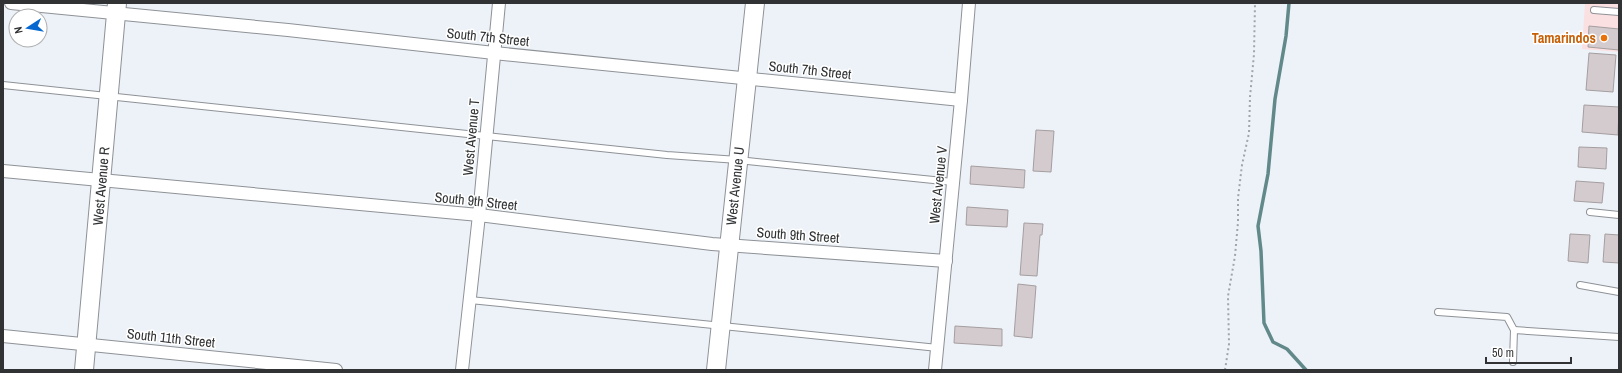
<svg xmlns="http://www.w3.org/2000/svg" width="1622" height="373" viewBox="0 0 1622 373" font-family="'Archivo Narrow',sans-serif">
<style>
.commercial{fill:#fbe0e2}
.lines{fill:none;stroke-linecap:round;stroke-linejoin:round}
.stream{stroke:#62898a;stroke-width:3.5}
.building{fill:#d3cbcd;stroke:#a59ea0}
.lane-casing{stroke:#8e9297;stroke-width:8}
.street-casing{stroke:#8e9297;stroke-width:14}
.secondary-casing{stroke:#8e9297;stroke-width:20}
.path{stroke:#a1a5a9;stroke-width:2;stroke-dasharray:2 3;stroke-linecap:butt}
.lane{stroke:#fff;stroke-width:6}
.street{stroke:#fff;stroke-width:12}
.secondary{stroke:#fff;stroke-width:18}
.food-dot{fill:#e8710a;stroke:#fff;stroke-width:1.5}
.labels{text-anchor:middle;stroke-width:3;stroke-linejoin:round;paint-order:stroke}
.street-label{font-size:14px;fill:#303234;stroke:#fff}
.food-label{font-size:14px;font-weight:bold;fill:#c56008;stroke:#fff;text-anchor:end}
</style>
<rect width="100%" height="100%" fill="#edf2f8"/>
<polygon class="commercial" points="1585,3 1619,3 1619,52 1582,49"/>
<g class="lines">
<polyline class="stream" points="1289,3 1286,36 1275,99 1268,174 1258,226 1261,251 1264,323 1273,342 1287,349 1306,370"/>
</g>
<g class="building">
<polygon points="1589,26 1619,29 1619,50 1588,47"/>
<polygon points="1589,53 1616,55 1613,92 1586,90"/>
<polygon points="1584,105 1619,107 1618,135 1582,132"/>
<polygon points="1036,130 1054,131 1051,172 1033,171"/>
<polygon points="1579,147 1607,148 1606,169 1578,167"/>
<polygon points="971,166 1025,170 1024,188 970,184"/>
<polygon points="1576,181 1604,183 1602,203 1574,201"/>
<polygon points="967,207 1008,210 1007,227 966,225"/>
<polygon points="1024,223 1043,224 1042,235 1040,235 1037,276 1020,275"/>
<polygon points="1570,234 1590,235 1588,263 1568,261"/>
<polygon points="1605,234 1619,235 1619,263 1603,262"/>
<polygon points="1018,284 1036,286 1032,338 1014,336"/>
<polygon points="955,326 1002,329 1002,346 954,343"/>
</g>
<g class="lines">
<g class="lane-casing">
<g id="lane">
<polyline points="1594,10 1619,12"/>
<polyline points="3,85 667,155 738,160 953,182"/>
<polyline points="1590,212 1619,215"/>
<polyline points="1580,285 1619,292"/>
<polyline points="470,300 938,348"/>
<polyline points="1438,312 1507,317 1514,330 1513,362"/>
<polyline points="1514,330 1619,337"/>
</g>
</g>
<g class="street-casing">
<g id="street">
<polyline points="11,3 288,30 494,53 961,100"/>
<polyline points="3,171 479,215 712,244 946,261"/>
<polyline points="3,336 336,370"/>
<polyline points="462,370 479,215 499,3"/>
<polyline points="935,370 961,100 969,3"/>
</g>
</g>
<g class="secondary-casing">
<g id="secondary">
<polyline points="84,370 117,3"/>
<polyline points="716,370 755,3"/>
</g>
</g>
<polyline class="path" points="1225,370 1229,344 1228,296 1235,256 1238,222 1238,198 1242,165 1249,133 1250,97 1254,54 1255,3"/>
<use href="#lane" class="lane"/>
<use href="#street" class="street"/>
<use href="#secondary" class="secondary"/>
</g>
<circle class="food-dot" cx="1604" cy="38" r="4"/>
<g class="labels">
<g class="street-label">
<text transform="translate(488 37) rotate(6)" y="5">South 7th Street</text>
<text transform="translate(810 70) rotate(6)" y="5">South 7th Street</text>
<text transform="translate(471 137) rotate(-85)" y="5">West Avenue T</text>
<text transform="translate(938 185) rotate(-84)" y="5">West Avenue V</text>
<text transform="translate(101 186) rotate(-85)" y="5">West Avenue R</text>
<text transform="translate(735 186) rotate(-84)" y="5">West Avenue U</text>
<text transform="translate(476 201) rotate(6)" y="5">South 9th Street</text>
<text transform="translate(798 235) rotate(4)" y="5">South 9th Street</text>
<text transform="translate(171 338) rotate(6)" y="5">South 11th Street</text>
</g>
<g class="food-label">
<text x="1596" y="43">Tamarindos</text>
</g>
</g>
<rect width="1622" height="373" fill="none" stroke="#303234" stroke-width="8"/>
<g transform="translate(28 28) rotate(258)"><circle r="19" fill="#ffffff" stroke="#acadae"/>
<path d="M0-3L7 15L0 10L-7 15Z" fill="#0468d0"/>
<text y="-6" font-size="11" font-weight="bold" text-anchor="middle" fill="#303234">N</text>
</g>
<path d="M1486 357v6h85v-6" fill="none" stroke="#303234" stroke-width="2"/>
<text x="1492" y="357" font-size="12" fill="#303234" stroke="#ffffff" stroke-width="3" paint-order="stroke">50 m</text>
</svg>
